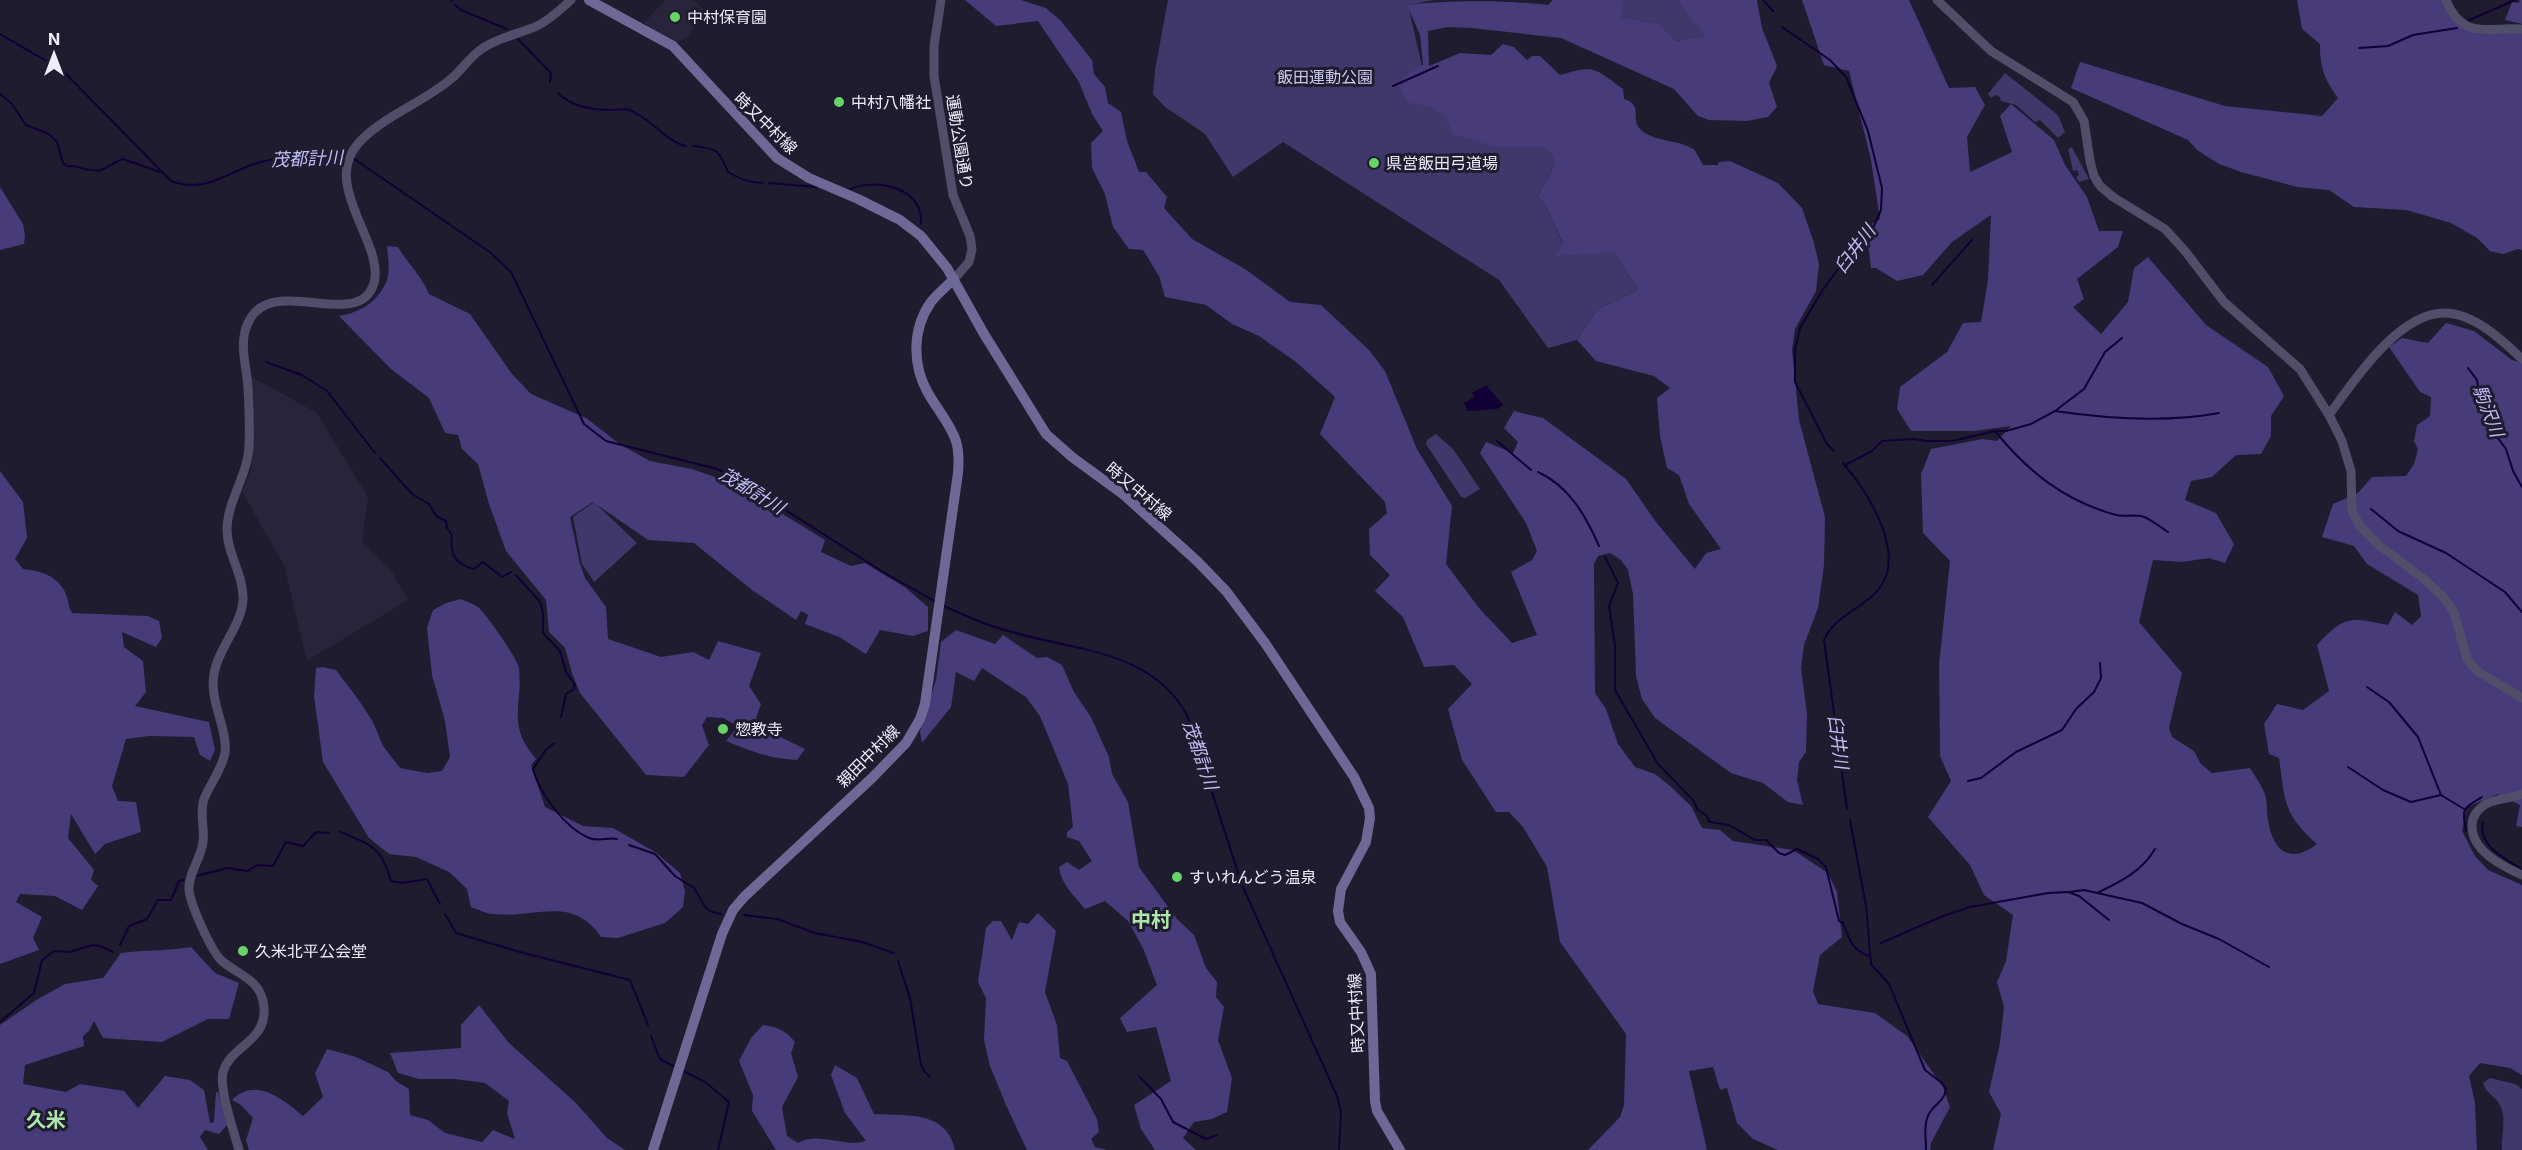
<svg xmlns="http://www.w3.org/2000/svg" width="2522" height="1150" viewBox="0 0 2522 1150" font-family="Inter,'Noto Sans JP',sans-serif">
<style>
.built{fill:#27243c}
.green{fill:#40376b}
.forest{fill:#473b7a}
.water{fill:#110035}
.lines{fill:none;stroke-linecap:round;stroke-linejoin:round}
.stream{stroke:#110035;stroke-width:2}
.tertiary{stroke:#514e6a;stroke-width:9}
.secondary{stroke:#6d6895;stroke-width:10}
.poi-dot{fill:#67d466;stroke:#1e1c2e;stroke-width:2}
.labels{text-anchor:middle;stroke-width:6;stroke-linejoin:round;paint-order:stroke}
.poi-label{font-size:16px;fill:#edecf9;stroke:#1e1c2e;text-anchor:start}
.park-label{font-size:16px;fill:#ccc9ef;stroke:#1e1c2e}
.street-label{font-size:16px;fill:#edecf9;stroke:#1e1c2e}
.water-label{font-size:18px;font-style:italic;fill:#c2bcf5;stroke:#1e1c2e}
.quarter-label{font-size:20px;font-weight:bold;fill:#ade6aa;stroke:#1e1c2e}
</style>
<rect width="100%" height="100%" fill="#1e1c2e"/>
<g class="built">
<polygon points="665,0 694,0 705,11 686,39 674,42 644,23"/>
<polygon points="252,377 317,413 368,497 362,543 391,570 408,600 307,661 284,565 242,492 252,467"/>
</g>
<g class="green">
<polygon points="1168,0 1434,0 1408,5 1431,105 1447,118 1495,147 1544,147 1550,152 1555,164 1538,196 1549,212 1563,245 1613,252 1638,290 1598,309 1577,340 1548,348 1499,280 1283,142 1233,177 1205,134 1165,107 1153,94 1155,70"/>
<polygon points="1625,0 1677,0 1706,36 1676,41 1660,24 1619,17"/>
<polygon points="2005,73 2058,115 2065,132 2058,138 2040,120 2035,122 2016,105 2001,101 2000,97 1996,95 1991,98 1988,94"/>
<polygon points="2072,147 2089,179 2079,182 2076,177 2079,175 2077,170 2073,171 2068,149"/>
<polygon points="1436,434 1453,449 1480,489 1465,498 1461,497 1426,444 1427,440"/>
<polygon points="594,502 637,543 594,582 582,564 573,517"/>
<path d="M2490,1078L2515,1084L2522,1089V1150H2502C2501,1134 2508,1117 2498,1102C2493,1095 2485,1092 2483,1083Z"/>
</g>
<g class="forest">
<path d="M965,0H1021L1046,8L1061,21L1092,60L1094,74L1105,87L1108,103L1121,112L1127,141L1139,172H1146L1167,197L1164,208L1192,239L1245,269L1290,302L1321,305L1369,350L1385,371L1417,449L1452,506L1446,564L1479,608L1512,643L1537,635L1511,572L1532,560L1537,551L1526,523L1480,453L1486,442L1513,453L1518,442L1504,428L1514,411L1543,418L1626,479L1656,522L1695,569L1706,553L1721,549L1689,504L1679,475L1667,468L1660,436L1657,398L1670,388L1654,376L1596,361L1577,340L1598,309L1638,290L1613,252L1555,256L1563,244L1549,212L1538,196L1555,164L1550,152L1544,147H1495L1453,134C1443,109 1434,106 1408,103L1401,90L1403,77L1423,65L1420,35L1407,5C1448,0 1508,0 1548,5L1553,0H1625L1620,17L1660,24L1676,41L1705,36L1677,0H1757L1762,28L1777,66L1769,83L1777,107L1768,117L1747,121L1709,120L1698,116L1674,89L1561,38L1471,28L1448,27L1428,31L1429,66L1460,53L1491,55L1503,44L1514,47L1527,60L1532,56H1540L1560,75C1595,65 1593,67 1623,89L1624,99C1644,105 1630,118 1640,129C1653,142 1677,139 1693,149C1697,152 1700,160 1703,165H1718L1719,162L1730,161L1778,183L1802,208L1814,243L1819,264L1816,291L1795,329L1792,350L1799,420L1825,517L1824,565L1818,608L1804,645L1801,668L1807,714L1806,752L1799,762L1797,780L1803,805L1788,802L1763,783L1731,773L1655,718L1642,699L1636,676L1633,594L1628,570L1621,560L1610,553L1598,556L1594,564L1595,693L1606,709L1618,744L1635,767L1655,774L1670,786L1691,806L1702,828L1720,830L1733,841L1793,850L1828,873L1837,892L1842,937L1820,955L1813,991L1818,1004L1875,1013L1907,1036L1943,1087L1950,1107L1931,1143L1930,1150H1778L1753,1139L1737,1123L1727,1088L1720,1090L1713,1067L1689,1071L1707,1150H1588L1620,1117L1624,1105L1626,1034L1560,942L1547,867L1523,827L1509,812H1496L1462,760L1448,709L1472,684L1454,665L1424,667L1403,617L1375,591L1390,575L1370,555L1369,529L1387,513L1385,502L1320,434L1335,397L1296,362L1259,336L1232,324L1206,305L1165,297L1159,276L1143,250L1129,249L1113,227L1105,194L1092,168L1091,143L1103,131L1092,114L1079,82L1038,21L996,26Z"/>
<path d="M1802,0H1909L1949,88L1975,87L1985,105L1967,137L1970,172L2012,152L2000,116L2011,104L2054,140L2065,165L2087,197L2099,231H2123L2118,247L2077,279L2084,299L2073,307L2101,334L2128,302L2134,268L2148,257L2206,325L2268,367L2284,396L2271,416V436L2261,454L2236,455L2212,477L2191,481L2185,500L2216,513L2234,544L2225,563L2209,558L2182,562L2153,560L2139,622L2182,673L2169,728L2172,737L2194,751L2201,764L2212,773L2250,768C2254,775 2261,784 2264,792C2268,800 2266,811 2268,820C2273,851 2289,865 2317,844C2283,814 2285,801 2279,758L2269,754L2264,724L2277,704L2303,710L2329,691L2317,645C2344,615 2351,617 2388,625L2395,612L2412,625L2421,616L2418,595L2367,564L2354,546L2322,537L2333,504L2358,493L2372,477L2406,476L2414,464L2418,449L2414,441L2417,425L2430,416L2431,397L2420,392L2389,347L2402,338L2428,343L2446,323L2474,331L2512,360L2522,363V827L2516,826L2520,805L2498,794L2467,807L2462,831L2475,856L2488,870L2522,885V1075L2510,1068L2480,1063L2469,1076L2475,1103L2477,1150H1993L2001,1114L1989,1092L2000,1043L2004,1007L1997,982L2006,961L2013,915L1984,895L1970,865L1928,817L1951,781L1940,756L1939,665L1950,561L1923,533L1921,474L1931,449L1983,439L1997,441L2011,426L1974,431H1911L1897,409L1900,387L1947,352L1963,323L1981,322L1988,280L1991,215L1952,242L1923,275L1897,281L1876,268H1871L1866,227L1880,219L1871,160L1849,71L1824,65Z"/>
<path d="M2297,0H2446L2460,23L2522,29V250L2518,249L2503,254L2490,251L2477,238L2451,223L2406,210L2354,207L2329,190L2297,187L2241,172L2219,164L2197,150L2188,140L2071,88L2080,62L2225,106L2322,116L2338,98C2324,78 2320,68 2320,44L2302,29Z"/>
<polygon points="2520,0 2522,0 2522,24 2505,20 2512,2 2518,3"/>
<polygon points="0,187 23,224 25,235 24,244 0,250"/>
<path d="M387,246L398,247C408,264 422,276 429,294L470,314L512,374L531,394L586,418L621,445L650,461L692,469L732,483L825,540L821,552L851,566L865,563L906,588L928,607V631L913,636L880,630L866,654L839,637L805,624L808,615L801,611L796,620L752,590L694,543L648,540L593,502L570,517L580,564L585,578L606,607L608,639L661,657L693,652L709,660L718,641L761,653L749,686L761,704L754,724L805,749L797,760C770,759 750,751 726,741L738,726L723,718L707,717L702,725L709,745L684,777L646,775L580,693L572,673L565,648L549,632L546,600L506,551L489,504L478,464L462,449L458,435L445,433L429,398L391,369L339,316C360,313 379,301 387,280C390,270 388,256 387,246Z"/>
<path d="M0,471L23,502L27,538L15,559L23,569C40,571 54,574 64,590C68,597 68,606 72,613L148,616L159,621L162,638L156,647L122,632L124,647L143,661L146,692L135,706L209,722L215,750L210,761L200,755L194,737L149,736L126,739L112,786L118,801L136,802L141,832L105,844L95,854L71,814L68,838L94,870L91,880L98,886L82,910L55,896L20,894L16,902L42,917L33,938L39,950L0,964Z"/>
<path d="M461,599C467,602 474,604 478,607C485,612 519,661 519,668C523,707 506,723 536,759L531,765L545,807L583,826L613,828L655,852L680,873L685,891L683,907L665,923L618,938L601,937C572,894 535,919 493,914C486,914 478,909 471,907L467,889L449,872L416,857L389,854L369,838L323,762L314,696L316,668L323,667L336,670L358,699L373,722L383,746L400,768L427,773L442,771L450,757L445,721L432,675L427,628L433,610L446,603Z"/>
<path d="M956,630L995,644L1003,635L1037,658L1047,657L1062,665L1074,692L1091,717L1109,757L1112,774L1128,802L1139,867L1177,919L1194,935L1206,968L1217,982L1216,997L1224,1007L1218,1040L1232,1078L1227,1112L1212,1119L1194,1122L1183,1138L1196,1150H1155L1141,1129L1134,1105L1171,1081L1156,1027L1127,1032L1120,1018L1157,985L1143,948L1128,921L1105,901L1085,909C1074,896 1061,884 1059,867L1067,862L1079,870L1092,861L1079,841L1067,837V832L1073,827L1068,784L1040,716L1026,697L982,668L974,681L956,672L951,707L922,743L920,731L936,680L941,642Z"/>
<polygon points="1038,913 1056,931 1045,992 1057,1025 1060,1058 1067,1061 1097,1119 1099,1132 1091,1139 1095,1147 1107,1150 1027,1150 1006,1105 990,1066 984,1040 986,998 978,982 986,928 993,921 1001,921 1012,940 1019,922 1028,924"/>
<path d="M191,947L215,973L239,983L229,1019H208L162,1042L103,1038L94,1021L89,1031L83,1036L84,1046L25,1065L23,1084L66,1092L80,1084L124,1091L138,1108L165,1076L190,1080L204,1090L210,1123L214,1122L216,1092H218L228,1124L219,1134L205,1130L200,1137L208,1150H0V1025L38,999L65,984L103,978L121,953C145,950 168,951 191,947Z"/>
<path d="M479,1005L509,1043L575,1102L607,1138L625,1150H249L246,1140L253,1118L241,1105L232,1100C255,1076 283,1099 303,1116L323,1097L315,1073L327,1049L356,1057L388,1072L396,1081L409,1089L410,1115L428,1120L445,1133L482,1142L493,1130L515,1139L507,1113L509,1101L485,1083L455,1079H419L398,1073L390,1053L461,1048V1025Z"/>
<path d="M763,1025C778,1027 786,1031 795,1042L791,1053L798,1077L782,1107L787,1136L798,1143C819,1131 843,1148 866,1141L845,1113L831,1075L835,1065L857,1078L874,1114C906,1116 947,1110 955,1150H776L752,1111L753,1095L739,1061L751,1038Z"/>
</g>
<polygon class="water" points="1486,385 1503,405 1497,409 1468,411 1464,403 1474,397 1472,393"/>
<g class="lines">
<g class="stream">
<polyline points="451,0 452,1"/>
<polyline points="1763,0 1773,11"/>
<polyline points="455,5 461,10 507,29"/>
<polyline points="2467,21 2515,0"/>
<polyline points="1782,27 1830,60 1846,77 1868,131 1882,188 1881,210 1873,228 1854,247 1822,291 1800,328 1795,349 1795,382 1827,444 1834,451"/>
<path d="M0,34L62,70L171,181C210,195 230,168 265,161C291,155 318,155 345,154L348,156"/>
<polyline points="517,38 551,73 550,82"/>
<polyline points="2359,48 2388,46 2413,35 2457,28"/>
<polyline points="1393,86 1438,66"/>
<path d="M558,93C571,106 593,110 611,110C618,110 624,108 630,110C650,118 665,141 686,146"/>
<path d="M0,94L12,104L26,125L49,134L57,142L63,163L67,166C79,165 90,173 101,170C109,167 116,161 123,159L160,172"/>
<path d="M693,146C717,148 719,150 728,172C740,179 749,183 763,183"/>
<polyline points="353,158 491,253 511,272 584,424 606,441 717,469 732,476 883,572 936,602"/>
<polyline points="769,183 817,187"/>
<path d="M850,189C876,178 924,187 921,224"/>
<polyline points="1932,285 1972,240"/>
<polyline points="266,362 302,375 327,391 375,453"/>
<polyline points="2468,368 2477,380 2479,393 2494,422 2497,437 2506,449 2513,471 2522,487"/>
<path d="M2055,411C2109,419 2165,423 2219,413"/>
<path d="M1995,431C2028,472 2065,501 2116,515C2125,517 2136,514 2144,517C2152,520 2160,527 2168,532"/>
<polyline points="1497,441 1531,470"/>
<path d="M380,458L412,494L429,504L436,516L446,521L447,528L452,535C450,554 454,564 474,569L483,562L502,577L511,572"/>
<path d="M1843,463C1870,494 1913,563 1871,597C1855,611 1833,619 1824,640L1847,809"/>
<polyline points="1845,465 1872,451 1882,441 1914,439 1926,441 1952,441 1995,431 2006,431 2031,424 2055,411 2084,389 2105,352 2122,338"/>
<path d="M1538,472C1569,486 1586,516 1599,546"/>
<polyline points="2371,509 2398,531 2446,553 2505,592 2522,612"/>
<path d="M1605,557L1618,583L1609,606L1615,645V690L1658,764L1693,800L1698,810L1706,815L1710,822L1729,825L1755,840H1766L1779,853L1785,855L1797,849L1818,859L1826,867L1839,921L1843,923C1849,939 1852,950 1869,956"/>
<polyline points="516,575 540,602 543,613 543,633 560,651 566,672 575,685 574,689 566,694 561,717"/>
<path d="M944,606C966,616 988,626 1012,632C1076,651 1151,650 1187,715L1242,885L1337,1096L1341,1112L1339,1150"/>
<polyline points="2367,687 2389,702 2418,737 2441,795 2464,809"/>
<path d="M554,743L545,751L533,769C539,793 565,828 589,838C598,842 608,837 617,839"/>
<polyline points="2348,767 2383,790 2411,802 2441,795"/>
<polyline points="1968,781 1981,778 2016,752 2062,730 2076,709 2094,692 2101,678 2100,663"/>
<path d="M1850,820L1866,906L1871,964L1889,984L1925,1070L1942,1083L1946,1089C1945,1100 1936,1103 1930,1112C1923,1123 1926,1137 1926,1150"/>
<path d="M2483,822C2477,845 2504,858 2521,869"/>
<path d="M2466,831C2462,808 2462,809 2482,797"/>
<path d="M340,832C370,844 382,847 391,881L402,883L427,879L440,904"/>
<polyline points="629,845 655,854 675,876 694,888 706,908 712,912 721,914"/>
<polyline points="197,876 227,868 247,871 258,865 273,866 286,842 303,846 316,832 329,833"/>
<polyline points="2070,892 2084,890 2142,903 2182,924 2219,939 2269,967"/>
<path d="M2099,892C2122,881 2142,871 2155,849"/>
<polyline points="445,914 456,933 520,952 630,980 648,1025"/>
<polyline points="744,915 777,919 815,933 862,942 894,953"/>
<polyline points="1881,943 1943,916 1970,907 2048,893 2068,892 2079,896 2109,920"/>
<polyline points="120,945 129,926 147,919 158,900 171,900 179,881 184,880"/>
<polyline points="898,961 910,998 921,1065 925,1072 930,1077"/>
<polyline points="0,1022 34,993 42,960 54,951 69,952 93,945 100,946 113,952"/>
<polyline points="651,1036 660,1059 673,1066"/>
<polyline points="685,1072 705,1082 729,1102 718,1150"/>
<polyline points="1139,1076 1161,1099 1173,1122 1206,1139 1217,1135"/>
</g>
<g class="tertiary">
<polyline points="941,0 934,46 934,76 953,195 970,236 972,249 969,262 954,279"/>
<polyline points="1937,0 1991,51 2073,102 2084,121 2090,161 2094,176 2100,186 2113,197 2165,229 2185,251 2224,302 2300,369 2329,415 2342,441 2351,471 2352,510 2359,525 2380,546 2424,579 2443,597 2454,612 2467,659 2477,671 2522,698"/>
<path d="M2446,0C2462,40 2487,27 2522,29"/>
<path d="M2329,415C2353,382 2398,313 2444,313C2474,313 2502,340 2522,359"/>
<path d="M2522,794C2511,799 2497,798 2486,804C2478,809 2472,816 2472,826C2472,851 2502,866 2522,875"/>
<path d="M239,1150C234,1132 219,1089 223,1072C231,1045 267,1042 264,1007C261,979 241,977 222,961C211,951 191,906 189,890C188,873 201,859 203,842C205,827 199,813 204,799C210,784 222,769 225,753C228,729 209,701 214,674C218,648 241,627 243,600C244,575 227,554 227,530C227,501 248,475 249,446C250,427 249,407 248,388C247,366 238,344 248,323C271,271 359,334 374,283C385,245 322,186 357,145C379,118 425,102 452,78C463,69 470,56 483,48C499,37 519,34 537,26C550,20 561,9 571,0"/>
</g>
<g class="secondary">
<polyline points="589,0 673,46 777,158 809,178 858,199 900,220 921,236 947,268 984,334 1046,434 1072,457 1124,495 1197,561 1226,591 1265,643 1354,777 1369,808 1370,818 1366,842 1341,889 1338,911 1340,922 1361,952 1371,974 1375,1101 1377,1111 1400,1150"/>
<path d="M653,1150L722,934L733,910L744,897L872,778L906,743L920,719L925,704L958,473C959,461 959,451 956,441C950,423 937,409 928,393C912,365 912,329 931,302C938,293 946,287 954,279"/>
</g>
</g>
<g class="poi-dot">
<circle cx="675" cy="17" r="6"/>
<circle cx="839" cy="102" r="6"/>
<circle cx="1374" cy="163" r="6"/>
<circle cx="723" cy="729" r="6"/>
<circle cx="1177" cy="877" r="6"/>
<circle cx="243" cy="951" r="6"/>
</g>
<g class="labels">
<g class="poi-label">
<text x="687" y="23">中村保育園</text>
<text x="851" y="108">中村八幡社</text>
<text x="1386" y="169">県営飯田弓道場</text>
<text x="735" y="735">惣教寺</text>
<text x="1189" y="883">すいれんどう温泉</text>
<text x="255" y="957">久米北平公会堂</text>
</g>
<g class="park-label">
<text x="1325" y="83">飯田運動公園</text>
</g>
<g class="street-label">
<text transform="translate(766 123) rotate(44)" y="6">時又中村線</text>
<text transform="translate(960 142) rotate(81)" y="6">運動公園通り</text>
<text transform="translate(1139 491) rotate(40)" y="6">時又中村線</text>
<text transform="translate(868 756) rotate(-45)" y="6">親田中村線</text>
<text transform="translate(1356 1013) rotate(-93)" y="6">時又中村線</text>
</g>
<g class="water-label">
<text transform="translate(307 159) rotate(-2)" y="6">茂都計川</text>
<text transform="translate(1855 249) rotate(-53)" y="6">臼井川</text>
<text transform="translate(2488 411) rotate(69)" y="6">駒沢川</text>
<text transform="translate(752 491) rotate(31)" y="6">茂都計川</text>
<text transform="translate(1838 742) rotate(82)" y="6">臼井川</text>
<text transform="translate(1200 755) rotate(71)" y="6">茂都計川</text>
</g>
<g class="quarter-label">
<text x="1151" y="927">中村</text>
<text x="46" y="1127">久米</text>
</g>
</g>
<g transform="translate(54 54)" stroke="#1e1c2e" stroke-width="4.5" paint-order="stroke">
<path d="M0-4.5L10 22L0 15L-10 22Z" fill="#edecf9"/>
<text y="-9" font-size="16" font-weight="bold" text-anchor="middle" fill="#edecf9">N</text>
</g>
</svg>
